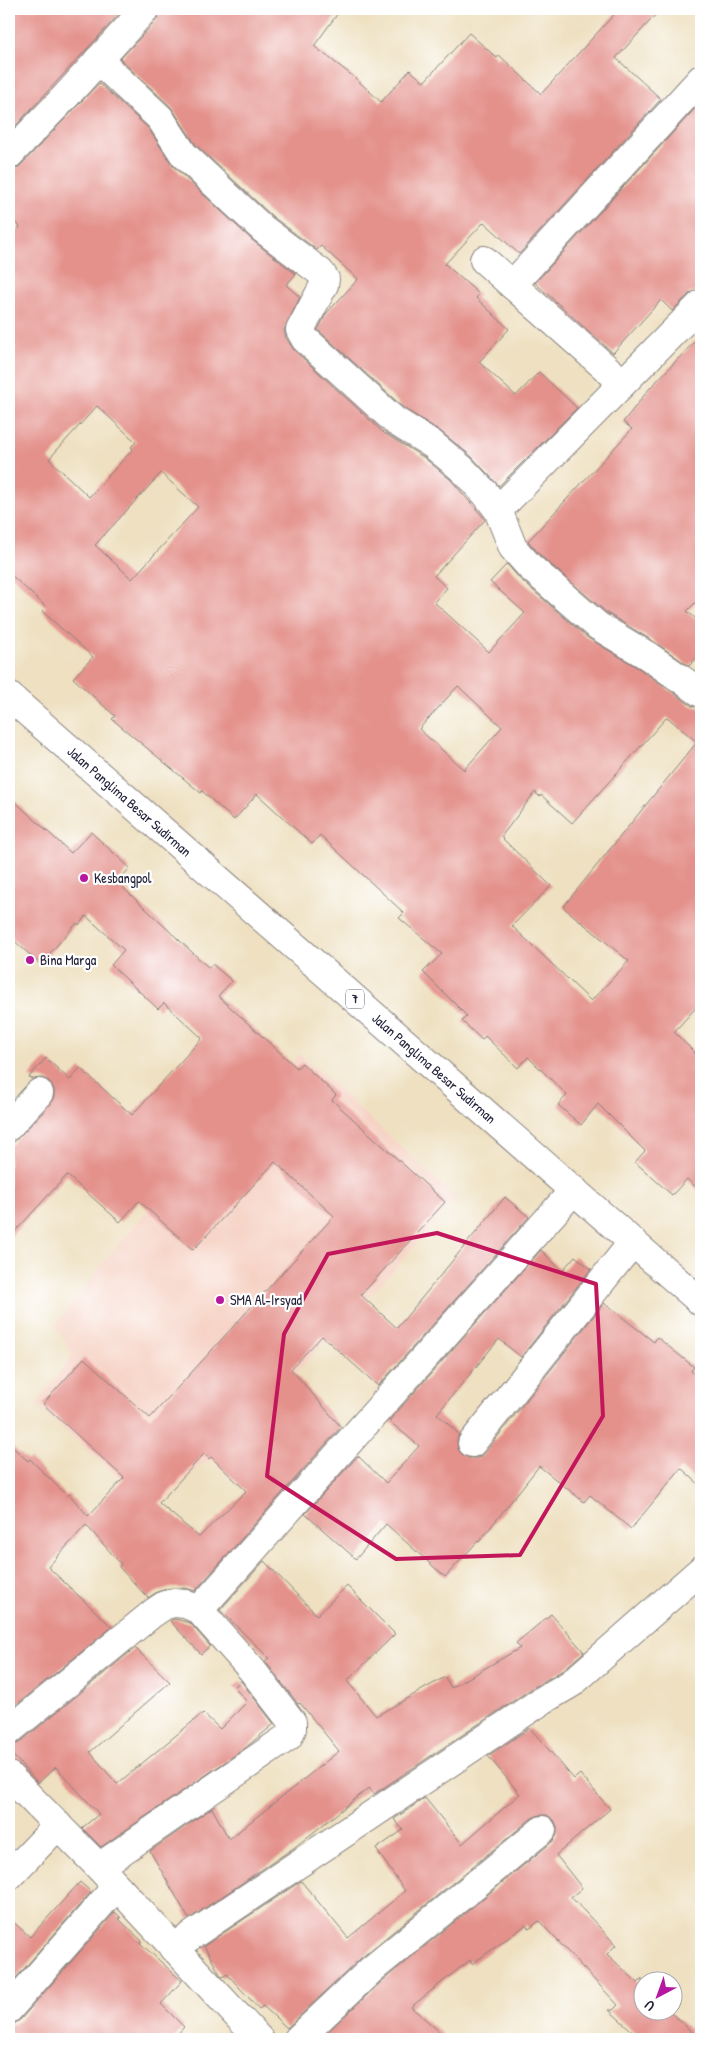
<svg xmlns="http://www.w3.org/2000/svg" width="710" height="2048" viewBox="0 0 710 2048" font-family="'Patrick Hand',sans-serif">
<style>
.built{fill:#f6d2c4}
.building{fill:#e4918b;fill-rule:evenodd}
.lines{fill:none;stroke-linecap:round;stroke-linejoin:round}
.minor-casing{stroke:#88817e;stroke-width:30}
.highway-casing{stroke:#88817e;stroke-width:30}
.minor{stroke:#fff;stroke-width:28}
.highway{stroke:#fff;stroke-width:28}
.marked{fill:none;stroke:#c2185b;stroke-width:4;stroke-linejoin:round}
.poi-dot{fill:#b5179e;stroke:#fff;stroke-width:2}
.labels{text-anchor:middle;stroke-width:4.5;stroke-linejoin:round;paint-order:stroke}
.shield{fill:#fff;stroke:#646476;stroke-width:1}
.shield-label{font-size:12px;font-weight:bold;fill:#22223b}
.street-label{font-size:14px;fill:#22223b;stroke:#fff}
.poi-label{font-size:14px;fill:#22223b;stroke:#fff;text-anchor:start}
</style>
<rect width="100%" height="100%" fill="#fff"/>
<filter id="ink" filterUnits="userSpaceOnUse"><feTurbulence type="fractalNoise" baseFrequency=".02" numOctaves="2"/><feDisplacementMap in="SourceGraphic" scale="10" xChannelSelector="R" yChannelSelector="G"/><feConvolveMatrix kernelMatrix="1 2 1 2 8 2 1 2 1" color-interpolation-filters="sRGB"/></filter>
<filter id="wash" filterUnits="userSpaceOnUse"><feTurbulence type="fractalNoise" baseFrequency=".0096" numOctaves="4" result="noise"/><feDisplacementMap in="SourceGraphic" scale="20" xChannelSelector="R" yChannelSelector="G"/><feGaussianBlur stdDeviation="1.12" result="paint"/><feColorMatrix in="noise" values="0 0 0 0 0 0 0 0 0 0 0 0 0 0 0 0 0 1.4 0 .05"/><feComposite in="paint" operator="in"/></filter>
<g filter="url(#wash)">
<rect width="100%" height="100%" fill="#eee0c0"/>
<polygon class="built" points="300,1054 456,1198 390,1274 211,1461 200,1465 156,1510 36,1405 73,1354 55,1326 111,1253 184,1170 201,1164"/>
<g id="blocks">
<g class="building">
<polygon points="18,9 124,9 9,133 9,21"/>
<polygon points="160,9 341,9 314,46 354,77 381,102 410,70 424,82 469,33 497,58 499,55 541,94 619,9 661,9 616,58 661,99 519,254 484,222 445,264 479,294 476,298 509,329 479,362 516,396 539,372 577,408 499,486 471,456 440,431 404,408 318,330 326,314 358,279 321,246 317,250 273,217 196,145 171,107 120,59 157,20"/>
<path d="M99,83L148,128L173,166L252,240L296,274L286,285L300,297L284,330L286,338L294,350L384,433L423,457L450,479L484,518L485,520L434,576L447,588L434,602L489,652L525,613L490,582L507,564L520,579L588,638L640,669L692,706L701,708V1002L674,1032L701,1059V1192L687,1179L672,1195L635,1162L645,1151L598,1104L581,1125L558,1105L567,1095L528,1057L518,1068L485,1036L482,1040L462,1021L467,1016L423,972L442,954L399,918L404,913L320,835L312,844L257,794L234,820L202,791L201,793L112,719L115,716L73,678L93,657L42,611L46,607L9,573V239L20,227L9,217V170H14L20,166ZM97,406L136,442L131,447L133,449L89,497L49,459ZM161,473L198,507L132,579L95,545ZM458,686L502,727L464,770L419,729ZM667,717L697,742L563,907L629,961L591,1001L512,926L551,886L501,837L535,792L540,797L541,795L572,823Z"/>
<polygon points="701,102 701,289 690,293 672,311 661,300 613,353 535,283"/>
<polygon points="701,326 701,597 687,611 701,623 701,653 689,666 656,643 607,613 541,556 528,541 632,429 623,422 650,388 700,336 695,332"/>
<path d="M9,796L71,853L91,832L130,868L117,882L209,968L212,964L232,981L218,996L297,1068L302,1063L336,1095L332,1100L445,1202L361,1295L397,1328L505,1197L529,1217L378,1386L322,1336L291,1369L341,1427L195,1591L186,1588H171L157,1592L148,1598L119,1567L121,1564L86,1525L48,1567L112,1627L9,1711V1444L28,1461L30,1459L67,1496L69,1494L88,1516L124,1478L43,1404L84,1358L150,1418L334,1216L275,1162L193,1250L139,1201L120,1222L67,1175L9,1238V1147L51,1104L54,1097V1089L49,1081L42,1078L32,1079L29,1077L46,1058L70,1080L80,1068L132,1115L202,1038L164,1003L158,1009L111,965L124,950L86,916L79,925L77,923L40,964L9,936ZM204,1454L209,1459L211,1457L246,1491L199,1537L159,1503Z"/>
<polygon points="541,1250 562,1271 575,1256 591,1269 521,1357 499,1339 437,1414 459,1434 457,1441 458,1449 463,1455 469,1458 477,1458 483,1455 604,1303 654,1342 657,1337 694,1367 691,1371 701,1380 701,1486 681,1468 631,1529 590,1495 584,1502 539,1466 479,1542 478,1541 445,1577 386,1524 356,1559 305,1514 358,1456 386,1483 419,1446 389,1421"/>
<polygon points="264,1561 317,1615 347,1586 395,1634 347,1681 376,1716 445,1677 451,1688 520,1648 516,1643 551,1614 584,1652 563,1670 534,1687 374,1794 369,1788 295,1847 189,1919 150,1851 212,1808 229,1839 339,1751 300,1703 298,1704 265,1661 269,1658 220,1610"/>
<polygon points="175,1619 190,1623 210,1646 201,1654 170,1621"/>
<polygon points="135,1648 170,1682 90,1752 117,1784 203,1713 220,1729 247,1702 234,1687 241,1681 274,1724 244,1749 101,1847 82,1828 99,1814 56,1767 38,1783 9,1751 9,1746 19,1743"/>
<polygon points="530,1728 574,1779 580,1774 610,1809 556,1855 582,1888 571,1897 616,1945 607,1954 638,1983 642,1978 642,2010 668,2010 700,2039 641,2039 609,2010 613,2010 618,2005 539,1921 529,1929 526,1925 472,1964 470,1960 411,2007 448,2039 320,2039 381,1982 552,1842 557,1835 557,1827 554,1820 547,1815 539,1815 532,1818 361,1958 287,2028 263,2006 259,2009 227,1974 223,1977 221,1976 204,1946 301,1881 348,1938 405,1891 376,1849 403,1830 394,1819 425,1798 462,1844 520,1794 488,1756"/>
<polygon points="80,1882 91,1892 9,1986 9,1918 30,1937"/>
<polygon points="115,1912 121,1918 119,1919 142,1941 140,1943 182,1981 161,2004 184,2027 173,2039 17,2039 9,2031 9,2024 14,2024 21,2019"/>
</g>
</g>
</g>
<g filter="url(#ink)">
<use href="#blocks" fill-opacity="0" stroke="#88817e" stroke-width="1"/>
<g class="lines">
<g class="minor-casing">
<g id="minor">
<polyline points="98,60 160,118 184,155 234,202 263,229 320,272 325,279 324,285 300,330 305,339 395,421 432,444 461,468 485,493 498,510 701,304"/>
<polyline points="9,155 65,97 145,9"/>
<polyline points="484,260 623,383"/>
<polyline points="512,285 701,79"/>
<polyline points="498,510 513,548 530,567 598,626 648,656 701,693"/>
<polyline points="9,1126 39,1093"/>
<polyline points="472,1443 633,1242"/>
<polyline points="199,1610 574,1190"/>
<polyline points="9,1731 153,1613 165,1605 174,1603 185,1604 199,1610 252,1670 292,1722 292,1729 288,1737 99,1867"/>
<polyline points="9,1776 99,1867 259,2039"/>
<polyline points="9,1876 58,1825"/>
<polyline points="173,1948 543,1700 572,1683 701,1570"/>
<polyline points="9,2009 116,1887"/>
<polyline points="298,2039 371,1970 542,1830"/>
</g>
</g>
<g class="highway-casing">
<g id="highway">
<path id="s1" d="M9,696L701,1302"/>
</g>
</g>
<use href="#minor" class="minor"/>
<use href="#highway" class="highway"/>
</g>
</g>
<path class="marked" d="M437,1233L596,1284L603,1416L520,1555L396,1559L267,1476L284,1334L328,1254Z"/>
<g class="poi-dot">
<circle cx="84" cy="878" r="5"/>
<circle cx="30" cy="960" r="5"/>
<circle cx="220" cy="1300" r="5"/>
</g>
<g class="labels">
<rect class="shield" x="346" y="989.5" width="18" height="19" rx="4"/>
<g class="shield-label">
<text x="355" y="1003">7</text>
</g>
<g class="street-label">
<text dy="5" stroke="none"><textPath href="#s1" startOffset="160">Jalan Panglima Besar Sudirman</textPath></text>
<text dy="5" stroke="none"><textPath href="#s1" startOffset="565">Jalan Panglima Besar Sudirman</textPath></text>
</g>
<g class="poi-label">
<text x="94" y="883">Kesbangpol</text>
<text x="40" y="965">Bina Marga</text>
<text x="230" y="1305">SMA Al-Irsyad</text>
</g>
</g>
<rect width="710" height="2048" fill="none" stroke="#fff" stroke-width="30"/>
<g transform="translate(658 1996) rotate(221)"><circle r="24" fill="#ffffff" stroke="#a7a7b1"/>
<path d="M0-4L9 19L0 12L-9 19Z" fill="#b5179e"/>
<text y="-8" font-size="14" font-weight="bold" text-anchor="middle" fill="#22223b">U</text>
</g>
</svg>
